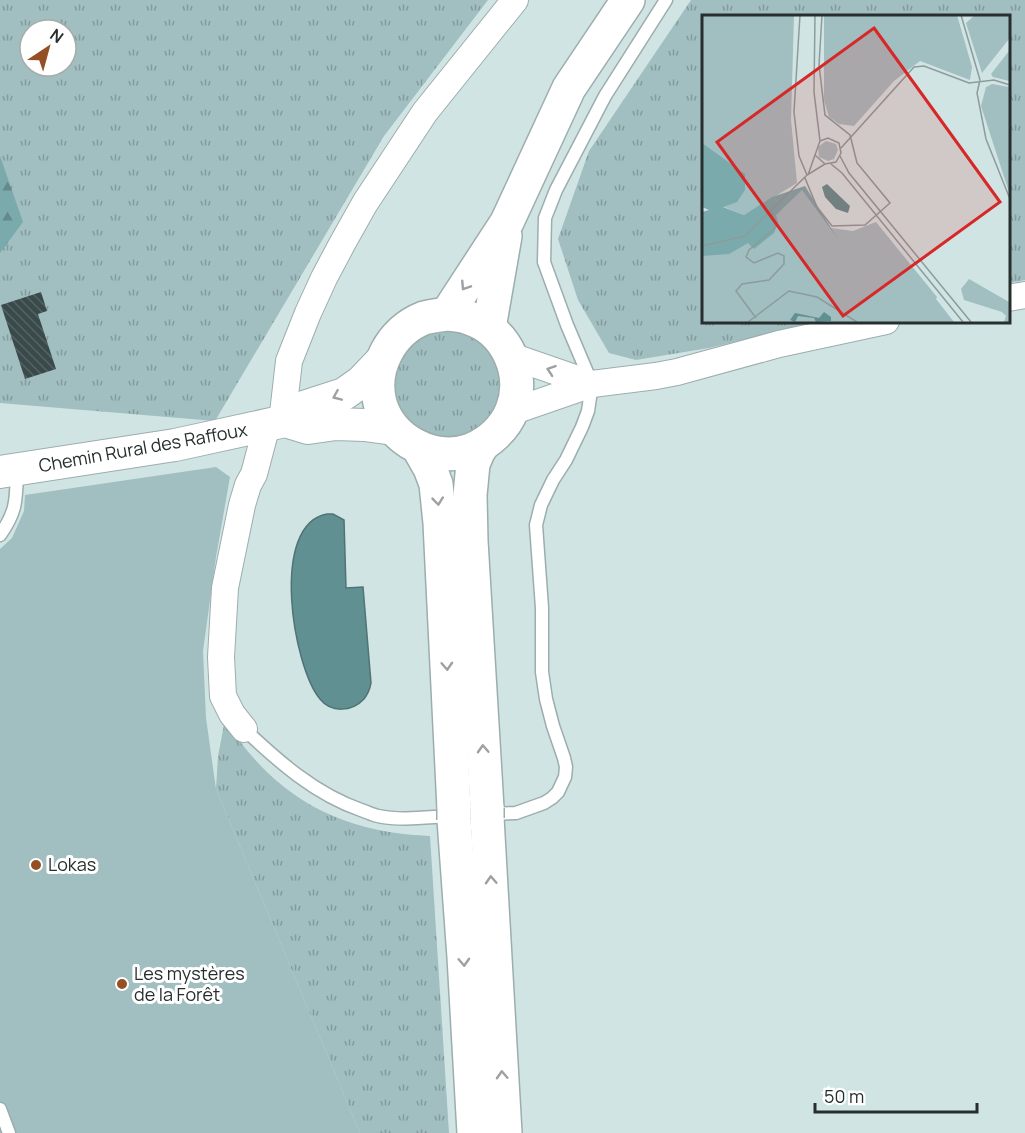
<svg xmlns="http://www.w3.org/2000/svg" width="1025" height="1133" viewBox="0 0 1025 1133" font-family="Manrope,sans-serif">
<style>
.grass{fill:url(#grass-tufts);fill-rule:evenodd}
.forest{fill:url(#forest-firs)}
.park{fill:#a1bec0}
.water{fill:#619092;stroke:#507374;stroke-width:1.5}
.building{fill:url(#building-back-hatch)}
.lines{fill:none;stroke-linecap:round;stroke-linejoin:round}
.service-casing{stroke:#9cadae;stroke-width:15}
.minor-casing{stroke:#9cadae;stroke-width:28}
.tertiary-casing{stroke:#9cadae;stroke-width:34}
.secondary-casing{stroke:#9cadae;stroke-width:36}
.service{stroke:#fff;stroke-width:12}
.minor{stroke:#fff;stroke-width:26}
.tertiary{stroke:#fff;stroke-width:32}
.secondary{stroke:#fff;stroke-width:33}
.secondary-bridge-casing{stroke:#9cadae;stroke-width:36;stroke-linecap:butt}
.secondary-bridge{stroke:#fff;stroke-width:33}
.oneway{stroke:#9ea1a1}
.poi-dot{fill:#944f24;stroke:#fff;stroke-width:2}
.labels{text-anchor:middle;stroke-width:6;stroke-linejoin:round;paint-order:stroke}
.street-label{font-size:18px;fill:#272e2e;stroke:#fff}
.poi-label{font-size:18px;fill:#272e2e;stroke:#fff;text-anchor:start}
.inset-road{fill:none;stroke:#8d9b9b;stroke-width:1.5}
.view{fill:#d62828;fill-opacity:0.15;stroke:#d62828;stroke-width:3}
.inset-edge{fill:none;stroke:#272e2e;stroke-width:3}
</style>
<defs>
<pattern id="grass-tufts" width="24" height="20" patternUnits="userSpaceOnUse" patternTransform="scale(1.5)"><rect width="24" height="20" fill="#a1bec0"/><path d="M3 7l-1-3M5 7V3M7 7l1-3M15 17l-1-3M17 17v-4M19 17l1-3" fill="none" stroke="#839b9c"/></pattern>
<pattern id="forest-firs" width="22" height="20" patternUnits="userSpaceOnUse" patternTransform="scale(1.5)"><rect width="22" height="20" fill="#7aaaac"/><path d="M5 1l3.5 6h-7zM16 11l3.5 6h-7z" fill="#648b8c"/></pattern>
<pattern id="building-back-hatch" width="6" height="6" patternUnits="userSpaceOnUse" patternTransform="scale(1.5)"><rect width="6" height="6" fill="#3a4a4a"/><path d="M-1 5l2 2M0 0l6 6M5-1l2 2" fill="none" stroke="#546262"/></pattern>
</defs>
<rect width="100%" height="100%" fill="#d1e4e4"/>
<g class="grass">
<path d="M0,0H488L384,136L215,421L0,403ZM30,30H66V66H30Z"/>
<polygon points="691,0 1025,0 1025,280 1009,283 1008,16 704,16 704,321 821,321 709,348 636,360 609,353 578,300 558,239 589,151"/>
<circle cx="447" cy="383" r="54"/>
<path d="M225,720C275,798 339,832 430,836L449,1133H360L216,789L218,756Z"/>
</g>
<polygon class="forest" points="0,156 23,222 0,253"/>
<polygon class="park" points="216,467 230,477 216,557 203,651 206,718 216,789 360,1133 0,1133 0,549 12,538 24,511 25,495"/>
<path class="water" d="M327,514H333L344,520L346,588L363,587L371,683C370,689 368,694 364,699C352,712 331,713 320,699C293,667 269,524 327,514Z"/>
<polygon class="building" points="41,292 47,311 38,314 56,369 25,379 1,305"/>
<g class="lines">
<g class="service-casing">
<g id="service">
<path d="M0,535C17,511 16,500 17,471"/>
<path d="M244,729C279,762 315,794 361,810C367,812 373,815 378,816C402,821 428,817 452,816"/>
<polyline points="488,814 516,813 544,803 552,798 558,792 565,777 566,767 564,758 553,726 546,699 542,672 542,608 536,525 541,505 553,480 566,460 582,427 588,411 592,384 567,325 544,262 545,218 556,190 605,96 666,0"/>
<polyline points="0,1109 9,1133"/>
</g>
</g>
<g class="minor-casing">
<g id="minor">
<polyline points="1008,298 1025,295"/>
<polyline points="511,356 592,384"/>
<polyline points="511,412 592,384 656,376 677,372 779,344 886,321"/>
<polyline points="282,422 289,361 308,313 324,278 342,244 365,203 425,112 515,0"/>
<polyline points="244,729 232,714 223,696 221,657 225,588 242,505 248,485 254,474 267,425"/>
</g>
</g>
<g class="tertiary-casing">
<g id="tertiary">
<polyline points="285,421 304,407 344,394 361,382 382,360"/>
<polyline points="0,472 175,445 285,421 308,428 336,424 364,425 394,429"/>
</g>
</g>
<g class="secondary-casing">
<g id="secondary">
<path d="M447,314C454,315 462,315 469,318C507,330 526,374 512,410C505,428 489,443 471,450C434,463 391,441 380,403C371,368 391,331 424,318C431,316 440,315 447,314L507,222L569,88L628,0"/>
<polyline points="489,328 505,236"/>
<polyline points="483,444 478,452 473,464 470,495 471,541 487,808"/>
<polyline points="418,447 430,468 436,484 440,523 454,809"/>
<polyline points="487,818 505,1133"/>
<polyline points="454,820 464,957 474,1133"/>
</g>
</g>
<use href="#service" class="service"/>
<use href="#minor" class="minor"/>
<use href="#tertiary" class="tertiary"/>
<use href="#secondary" class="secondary"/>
<g class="secondary-bridge-casing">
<g id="secondary-bridge">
<polyline points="487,808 487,818"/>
<polyline points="454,809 454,820"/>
</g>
</g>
<use href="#secondary-bridge" class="secondary-bridge"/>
</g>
<defs><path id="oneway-chevron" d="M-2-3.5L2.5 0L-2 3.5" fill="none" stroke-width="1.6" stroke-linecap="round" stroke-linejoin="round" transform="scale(1.5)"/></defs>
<g class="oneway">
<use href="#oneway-chevron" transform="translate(465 286) rotate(123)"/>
<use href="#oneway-chevron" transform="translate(551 370) rotate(-161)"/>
<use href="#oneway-chevron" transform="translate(337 396) rotate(157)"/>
<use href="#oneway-chevron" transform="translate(438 501) rotate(84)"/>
<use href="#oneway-chevron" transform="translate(447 666) rotate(87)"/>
<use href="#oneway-chevron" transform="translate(483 749) rotate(-93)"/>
<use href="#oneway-chevron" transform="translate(491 880) rotate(-93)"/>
<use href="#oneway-chevron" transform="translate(464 962) rotate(87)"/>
<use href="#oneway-chevron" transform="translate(502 1075) rotate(-93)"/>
</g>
<g class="poi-dot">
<circle cx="36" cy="865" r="6"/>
<circle cx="122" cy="984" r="6"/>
</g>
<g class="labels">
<g class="street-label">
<text transform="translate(143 448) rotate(-10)" y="6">Chemin Rural des Raffoux</text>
</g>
<g class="poi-label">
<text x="48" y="871">Lokas</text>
<text x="134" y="980">Les mystères<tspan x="134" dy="21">de la Forêt</tspan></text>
</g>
</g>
<g transform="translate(702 15)">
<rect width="308" height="308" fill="#d1e4e4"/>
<path d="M0,0H92L89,105L95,168L42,200L0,183ZM122,0H255L270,52L268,65L218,46L192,66L152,111L137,109L127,102L122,85ZM273,0H307V24L280,58L264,8ZM307,36V66L291,62L289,59ZM290,69L307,72V177L279,91L284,72ZM124,126L134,129L136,135L132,144L126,146L117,142L116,132ZM174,207L235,282L234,284L136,224L129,213L151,216ZM267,264L307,287V307H302L304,301L300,297L262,285L259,274Z" fill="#a1bec0"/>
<path d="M0,128L43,159V175L35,187L21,192L42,200L70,182L103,171L136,224L234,284L0,258V197L7,195L0,192Z" fill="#7aaaac"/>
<path d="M100,175L136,224L234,284L252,307H0V241L27,239L46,228L52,234L72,218L76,208L74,200Z" fill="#a1bec0"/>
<path d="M125,169L148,191L146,198L134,194L123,182L120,172ZM122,297L129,302V306L114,307L112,303L96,301L93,307L88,305L93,298L117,303Z" fill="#619092"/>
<path class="inset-road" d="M98,0L92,97L97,141L105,160M113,0L112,77L118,126L113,140L123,149L134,147L139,138L137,128L126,123L118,126M259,0L278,65M278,65L275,78L284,124L308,184M139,133L212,52L222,51L267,68L292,65L308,70M138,141L147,158L269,307M129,149L140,158L261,307M106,160L113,140M103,163L115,192L130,211L163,210L188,188L155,148L148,120L123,100L117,50L120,0M0,231L43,221L105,160L123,149M54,303L34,276L40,269L67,265L82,249V241L76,238L52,248L44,242L47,235L73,213L70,197M46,307L87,276L115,282L155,307"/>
<path class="view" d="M172,13L298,187L141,301L15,127Z"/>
<rect width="308" height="308" class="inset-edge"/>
</g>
<g transform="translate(48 48) rotate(36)"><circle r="28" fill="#ffffff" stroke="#a9abab" stroke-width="1.5"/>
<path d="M0-4.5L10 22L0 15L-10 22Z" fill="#944f24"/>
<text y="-9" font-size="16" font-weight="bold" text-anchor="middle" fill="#272e2e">N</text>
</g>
<path d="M815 1103v9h162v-9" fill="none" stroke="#272e2e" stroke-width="3"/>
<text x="824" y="1103" font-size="18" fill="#272e2e" stroke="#ffffff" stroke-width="4.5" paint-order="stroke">50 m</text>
</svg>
